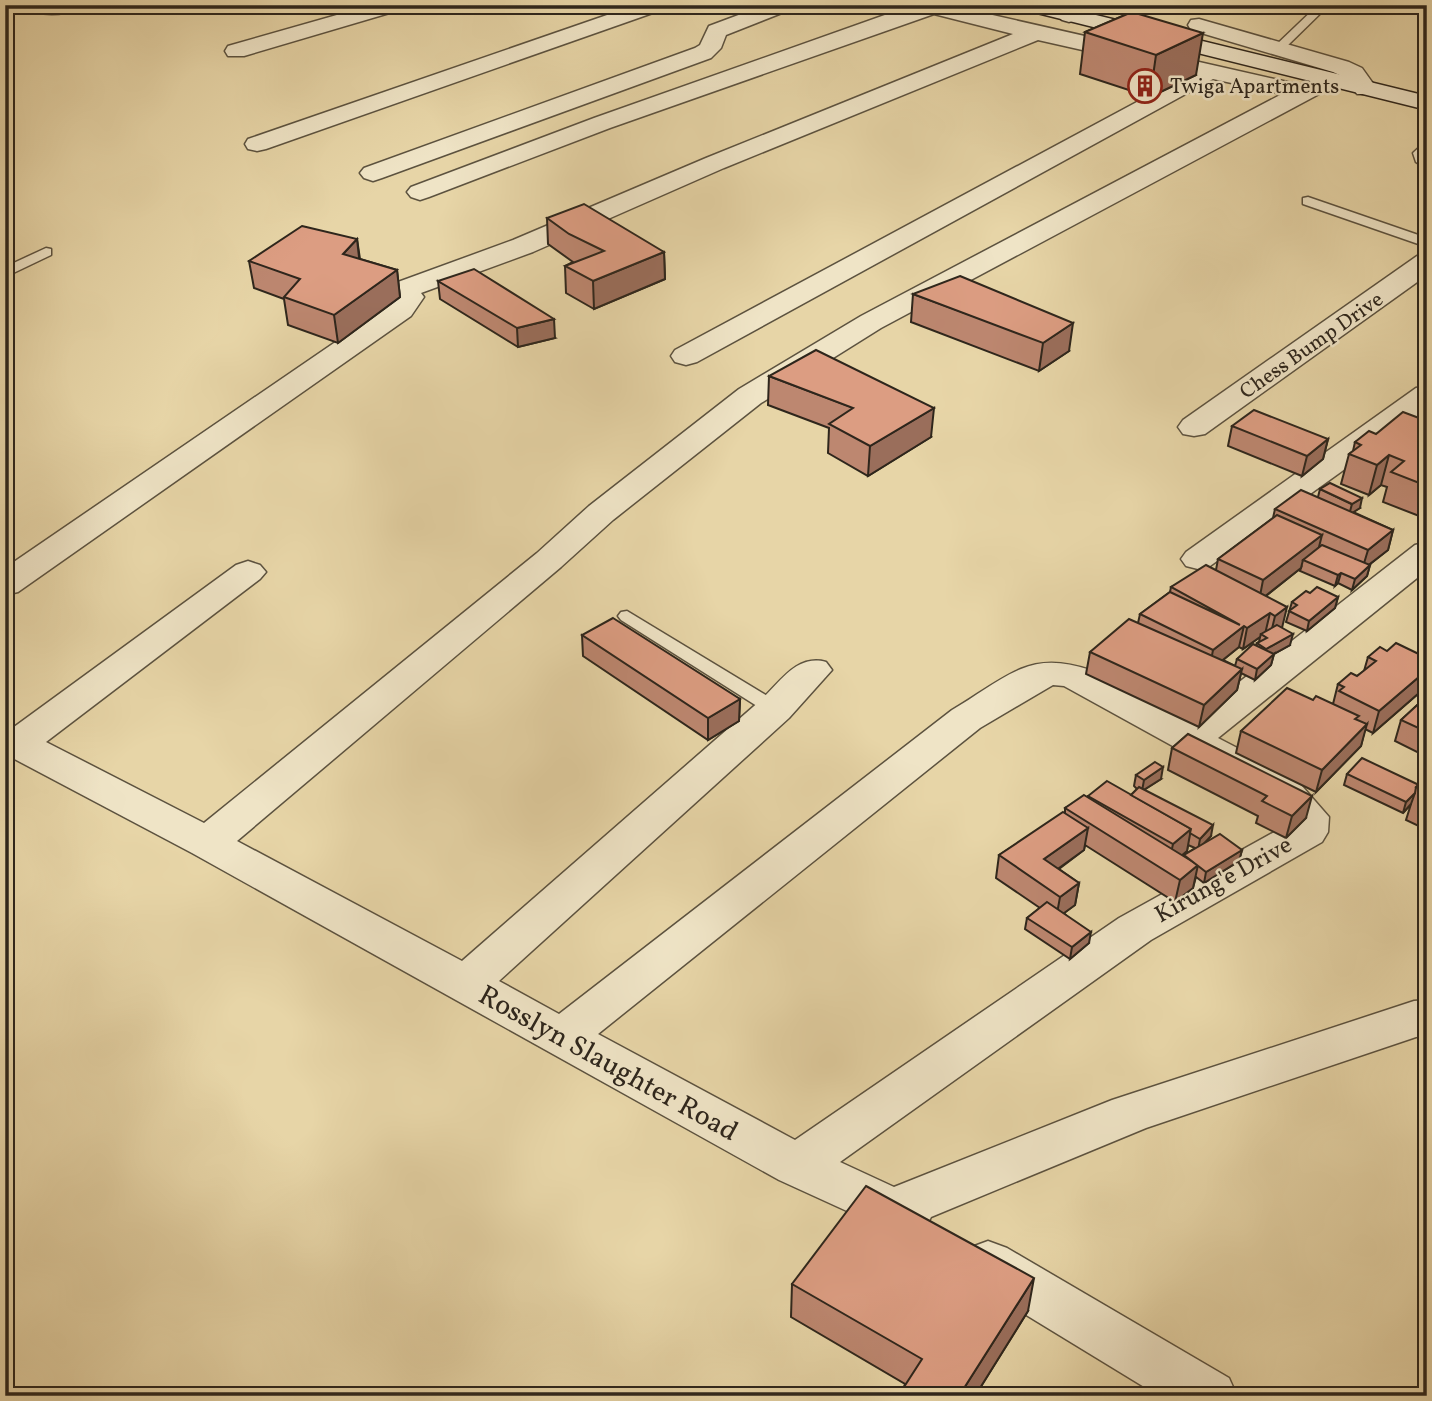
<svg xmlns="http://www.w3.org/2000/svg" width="1432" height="1401" viewBox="0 0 1432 1401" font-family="Vollkorn,serif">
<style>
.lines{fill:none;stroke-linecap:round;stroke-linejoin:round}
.lane-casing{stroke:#5c523f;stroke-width:3}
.street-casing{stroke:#5c523f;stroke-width:3}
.secondary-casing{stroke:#2e261c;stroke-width:3}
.lane{fill:#efe4c6;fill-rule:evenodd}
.street{fill:#efe4c6;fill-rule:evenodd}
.secondary{fill:#efe4c6;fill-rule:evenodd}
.wall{fill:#bd8770;stroke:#2e261c;stroke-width:2;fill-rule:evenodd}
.shaded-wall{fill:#9a6e5b;stroke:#2e261c;stroke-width:2}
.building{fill:#dc9d82;stroke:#2e261c;stroke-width:2}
.labels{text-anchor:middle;stroke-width:5;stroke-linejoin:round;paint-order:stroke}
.far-poi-label{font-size:21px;fill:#2e261c;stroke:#efe4c6;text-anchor:start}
.far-street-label{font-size:21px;fill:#2e261c;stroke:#efe4c6}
.street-label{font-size:24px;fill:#2e261c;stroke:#efe4c6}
.near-street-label{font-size:28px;fill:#2e261c;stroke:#efe4c6}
</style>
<rect width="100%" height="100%" fill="#e7d5a7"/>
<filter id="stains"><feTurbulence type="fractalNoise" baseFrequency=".00286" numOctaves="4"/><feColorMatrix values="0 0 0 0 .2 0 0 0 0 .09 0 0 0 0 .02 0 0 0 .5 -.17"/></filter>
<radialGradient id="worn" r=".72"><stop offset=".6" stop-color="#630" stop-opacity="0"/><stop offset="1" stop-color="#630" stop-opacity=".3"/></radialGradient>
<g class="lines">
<g class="lane-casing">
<g id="lane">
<polygon points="206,5 220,5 223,8 218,11"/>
<polygon points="1318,5 1329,5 1283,50 1275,50 1275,46"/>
<polygon points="1427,140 1427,169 1416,162 1413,153"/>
<polygon points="1308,197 1427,238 1427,247 1303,204 1303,198"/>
<polygon points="46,248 51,249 51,255 5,277 5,267"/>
<polygon points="627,611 782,705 785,709 782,713 768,713 621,620 618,616 621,612"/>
</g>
</g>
<g class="street-casing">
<g id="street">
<path d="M34,5H86L83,9C69,13 50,16 36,12L33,8Z"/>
<polygon points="372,5 406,5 403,9 244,56 228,56 225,51 228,46"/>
<polygon points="636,5 667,5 664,9 266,149 257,151 248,149 245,144 248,139"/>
<polygon points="765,5 795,5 792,9 726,35 721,48 711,58 382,178 373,181 364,178 360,173 364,168 695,48 700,45 709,26"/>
<path d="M913,5H948L1301,85L1313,81L1321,83L1325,88L1321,93L881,328L761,403L613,520L561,567L237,841L462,961L761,700C781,681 797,654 826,662L832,670L789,718L499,981L559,1014L952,710C975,697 997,679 1021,669C1076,645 1141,697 1188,722L1415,545L1427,542V570L1218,738L1295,778L1329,817L1328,832L1322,842L1151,940L840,1162L894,1187L1112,1100L1414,1001L1427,1000V1036L1416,1037L1146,1128L931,1217L924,1231L906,1238L779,1180L192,853L5,754V724L14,727L236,565L248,561L260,565L266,572L260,579L46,742L204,823L537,553L589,506L739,389L861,316L1282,94L1213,79L697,362L686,365L675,362L671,356L675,350L1189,74L1038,40L724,168L533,252L421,293L424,297L411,316L18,592L5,595V568L391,304L396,297L392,292L398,282L513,240L706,158L1013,34L934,14L610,128L429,197L420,200L411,197L407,192L411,187L594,118ZM1053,685L1064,686L1267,798L1287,820V825L1119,918L795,1140L598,1034L980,728Z"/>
<polygon points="1079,5 1109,5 1106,9 1069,22 1062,20 1058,16 1062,12"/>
<polygon points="1199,19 1349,62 1362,68 1377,89 1373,94 1357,94 1346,78 1333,72 1191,30 1188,25 1191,20"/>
<polygon points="1427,254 1427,275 1205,434 1194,436 1183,434 1178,427 1183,420 1417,256"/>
<polygon points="1427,386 1427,410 1210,566 1198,569 1186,566 1181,559 1186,552 1416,388"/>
<polygon points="988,1241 1007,1248 1229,1378 1237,1396 1159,1396 969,1280 962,1264 969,1248"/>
</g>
</g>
<g class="secondary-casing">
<polygon id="secondary" points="1018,5 1055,5 1427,96 1427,110 1021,9"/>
</g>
<use href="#lane" class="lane"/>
<use href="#street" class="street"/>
<use href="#secondary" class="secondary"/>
</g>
<g class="wall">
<polygon points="1132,12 1196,75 1150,97 1080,74 1085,32"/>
<polygon points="547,218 664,252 665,279 594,309 566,293 565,266 573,262 548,244"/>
<polygon points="357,239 360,259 397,270 400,297 338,343 288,325 284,299 254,288 249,261"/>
<polygon points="438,281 555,338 518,347 440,299"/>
<polygon points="913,294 1069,351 1039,371 911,322"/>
<polygon points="769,376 931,437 868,476 828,453 829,428 768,405"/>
<polygon points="1427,421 1427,519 1383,502 1387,487 1381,485 1369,495 1341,484 1349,454 1353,451 1355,442 1376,434"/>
<polygon points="1232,426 1328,439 1323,459 1302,476 1228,446"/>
<path d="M1320,489L1360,508L1353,512L1393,530L1388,550L1369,565H1370L1367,576L1352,590L1338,583L1335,586L1300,571L1301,568L1266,596L1290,645L1274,654L1271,665L1255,680L1241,673L1237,690L1199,727L1086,674L1090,652L1138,623L1140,614L1170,592L1171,587L1216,570L1218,559L1273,518L1275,509L1318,497ZM1260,637L1259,642L1257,643L1256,646L1237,659L1235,666L1223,660L1239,647L1243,649Z"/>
<polygon points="1310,593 1338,597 1335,608 1307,631 1286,622 1292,602"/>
<polygon points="582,635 740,699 739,721 708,740 583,656"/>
<polygon points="1387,651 1427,658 1427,686 1373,733 1365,729 1361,746 1316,792 1236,753 1241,731 1313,700 1333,704 1338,684 1357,676 1364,671 1368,657"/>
<polygon points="1427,696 1427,757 1395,741 1401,720"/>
<polygon points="1188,734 1306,818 1286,838 1256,823 1258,816 1168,770 1172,748"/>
<polygon points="1347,774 1419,785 1427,777 1427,830 1406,820 1411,804 1403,813 1344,785"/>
<path d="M1136,775L1161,779L1144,790L1211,836L1204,843L1242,850L1239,861L1204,883L1196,877L1193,888L1175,902L1085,845L1084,850L1059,869L1079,883L1075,905L1064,913L1089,943L1070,959L1025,929L1027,918L1040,908L996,878L999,855L1065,813V808L1087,798L1088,796L1131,795L1137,789L1134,786ZM1188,845L1195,848L1184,855V856L1182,855L1187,851Z"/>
<polygon points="792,1284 1028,1311 975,1396 903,1396 904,1387 905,1384 791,1317"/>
</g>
<g class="shaded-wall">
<polygon points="1203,33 1196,75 1150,97 1156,55"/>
<polygon points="357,239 360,266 343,254"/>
<polygon points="664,252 665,279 594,309 593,281"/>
<polygon points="397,270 400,297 338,343 334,315"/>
<polygon points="554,319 555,338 518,347 517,328"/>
<polygon points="1073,323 1069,351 1039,371 1043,343"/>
<polygon points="934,408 931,437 868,476 870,446"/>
<polygon points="1328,439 1323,459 1302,476 1307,456"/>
<polygon points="1389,455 1381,485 1369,495 1377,465"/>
<polygon points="1362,498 1360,508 1349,515 1352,504"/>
<polygon points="1393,530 1388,550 1362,570 1368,550"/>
<polygon points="1322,535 1317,555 1303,560 1301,568 1259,601 1263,580"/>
<polygon points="1370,565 1367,576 1352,590 1355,579"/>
<polygon points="1341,573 1338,583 1335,586 1338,575"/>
<polygon points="1338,597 1335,608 1307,631 1309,621"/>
<polygon points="1287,607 1282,628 1270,637 1275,616"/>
<polygon points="1270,613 1265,634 1261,634 1260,637 1243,649 1247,628"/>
<polygon points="1244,626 1239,647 1209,671 1213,650"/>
<polygon points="1293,634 1290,645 1263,660 1266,649"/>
<polygon points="1274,654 1271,665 1255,680 1257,669"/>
<polygon points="1242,669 1237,690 1199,727 1204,705"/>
<polygon points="1427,670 1427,686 1373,733 1379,711"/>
<polygon points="740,699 739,721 708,740 708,718"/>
<polygon points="1367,724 1361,746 1316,792 1322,770"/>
<polygon points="1163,767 1161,779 1142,791 1144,780"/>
<polygon points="1415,793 1411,804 1403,813 1406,802"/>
<polygon points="1312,796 1306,818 1286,838 1292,816"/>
<polygon points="1213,825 1211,836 1198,850 1200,839"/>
<polygon points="1088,828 1084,850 1041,881 1044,859"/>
<polygon points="1191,829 1187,851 1168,867 1173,844"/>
<polygon points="1242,850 1239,861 1204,883 1206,872"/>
<polygon points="1198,865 1193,888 1175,902 1180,880"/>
<polygon points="1079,883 1075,905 1056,919 1060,897"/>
<polygon points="1091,932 1089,943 1070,959 1072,947"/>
<polygon points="1034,1278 1028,1311 975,1396 959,1396"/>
</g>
<g class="building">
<polygon points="1132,12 1203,33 1156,55 1085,32"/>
<polygon points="584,204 664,252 593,281 565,266 604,251 569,234 547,218"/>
<polygon points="302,226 357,239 343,254 397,270 334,315 284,297 300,279 249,261"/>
<polygon points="474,269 554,319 517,328 438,281"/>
<polygon points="960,276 1073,323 1043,343 913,294"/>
<polygon points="816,350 934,408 870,446 829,424 853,408 769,376"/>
<polygon points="1254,410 1328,439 1307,456 1232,426"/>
<polygon points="1403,412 1427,421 1427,486 1391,472 1404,461 1389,455 1377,465 1349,454 1361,445 1355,442 1369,431 1376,434"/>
<polygon points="1330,483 1362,498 1352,504 1320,489"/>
<polygon points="1301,490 1393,530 1368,550 1275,509"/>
<polygon points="1277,515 1322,535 1263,580 1218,559"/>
<polygon points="1322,545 1370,565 1355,579 1341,573 1338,575 1303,560"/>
<polygon points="1206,565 1287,607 1275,616 1270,613 1247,628 1244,626 1213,650 1140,614 1170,592 1240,625 1171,587"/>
<polygon points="1317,587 1338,597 1309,621 1289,611 1297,605 1292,602 1306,591 1310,593"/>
<polygon points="613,618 740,699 708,718 582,635"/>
<polygon points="1129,619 1242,669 1204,705 1090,652"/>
<polygon points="1277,625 1293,634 1266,649 1257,643 1267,638 1261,634"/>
<polygon points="1396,643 1427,658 1427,670 1379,711 1339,691 1344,687 1338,684 1351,673 1357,676 1376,661 1368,657 1380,647 1387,651"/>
<polygon points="1253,644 1274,654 1257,669 1237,659"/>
<polygon points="1287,688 1313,700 1316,696 1359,716 1355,719 1367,724 1322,770 1241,731"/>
<polygon points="1427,696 1427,732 1401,720"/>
<polygon points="1188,734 1312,796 1292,816 1262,801 1267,796 1172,748"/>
<polygon points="1362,758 1419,785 1416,787 1415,793 1406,802 1347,774"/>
<polygon points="1155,762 1163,767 1144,780 1136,775"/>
<polygon points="1427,777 1427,793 1416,787"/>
<polygon points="1107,781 1191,829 1173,844 1088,796"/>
<polygon points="1139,787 1213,825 1200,839 1190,833 1191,829 1131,795"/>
<polygon points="1084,795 1198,865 1180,880 1065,808"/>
<polygon points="1063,812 1088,828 1044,859 1079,883 1060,897 999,855"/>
<polygon points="1220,834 1242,850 1206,872 1184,855"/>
<polygon points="1047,902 1091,932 1072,947 1027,918"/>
<polygon points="866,1186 1034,1278 959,1396 918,1396 904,1387 922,1359 792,1284"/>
</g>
<defs>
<g id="building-ring" transform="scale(1.75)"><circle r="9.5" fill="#efe4c6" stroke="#8f2418" stroke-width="1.5"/><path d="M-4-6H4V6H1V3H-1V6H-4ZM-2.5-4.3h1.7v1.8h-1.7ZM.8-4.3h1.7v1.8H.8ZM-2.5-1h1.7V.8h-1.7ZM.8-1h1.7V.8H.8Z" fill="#8f2418"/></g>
</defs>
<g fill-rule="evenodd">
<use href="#building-ring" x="1145" y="86"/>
</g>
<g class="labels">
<g class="far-poi-label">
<text x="1170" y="93">Twiga Apartments</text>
</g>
<g class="far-street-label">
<text transform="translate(1311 345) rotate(-35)" y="7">Chess Bump Drive</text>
</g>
<g class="street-label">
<text transform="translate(1223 879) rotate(-29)" y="8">Kirung'e Drive</text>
</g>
<g class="near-street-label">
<text transform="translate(609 1062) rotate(29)" y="10">Rosslyn Slaughter Road</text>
</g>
</g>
<rect width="1432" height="1401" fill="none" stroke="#e7d5a7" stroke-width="28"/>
<rect x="7" y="7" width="1418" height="1387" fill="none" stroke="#2e261c" stroke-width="3.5"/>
<rect x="14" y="14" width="1404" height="1373" fill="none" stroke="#2e261c" stroke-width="2"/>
<rect width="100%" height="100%" filter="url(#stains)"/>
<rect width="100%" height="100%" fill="url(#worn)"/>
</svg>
